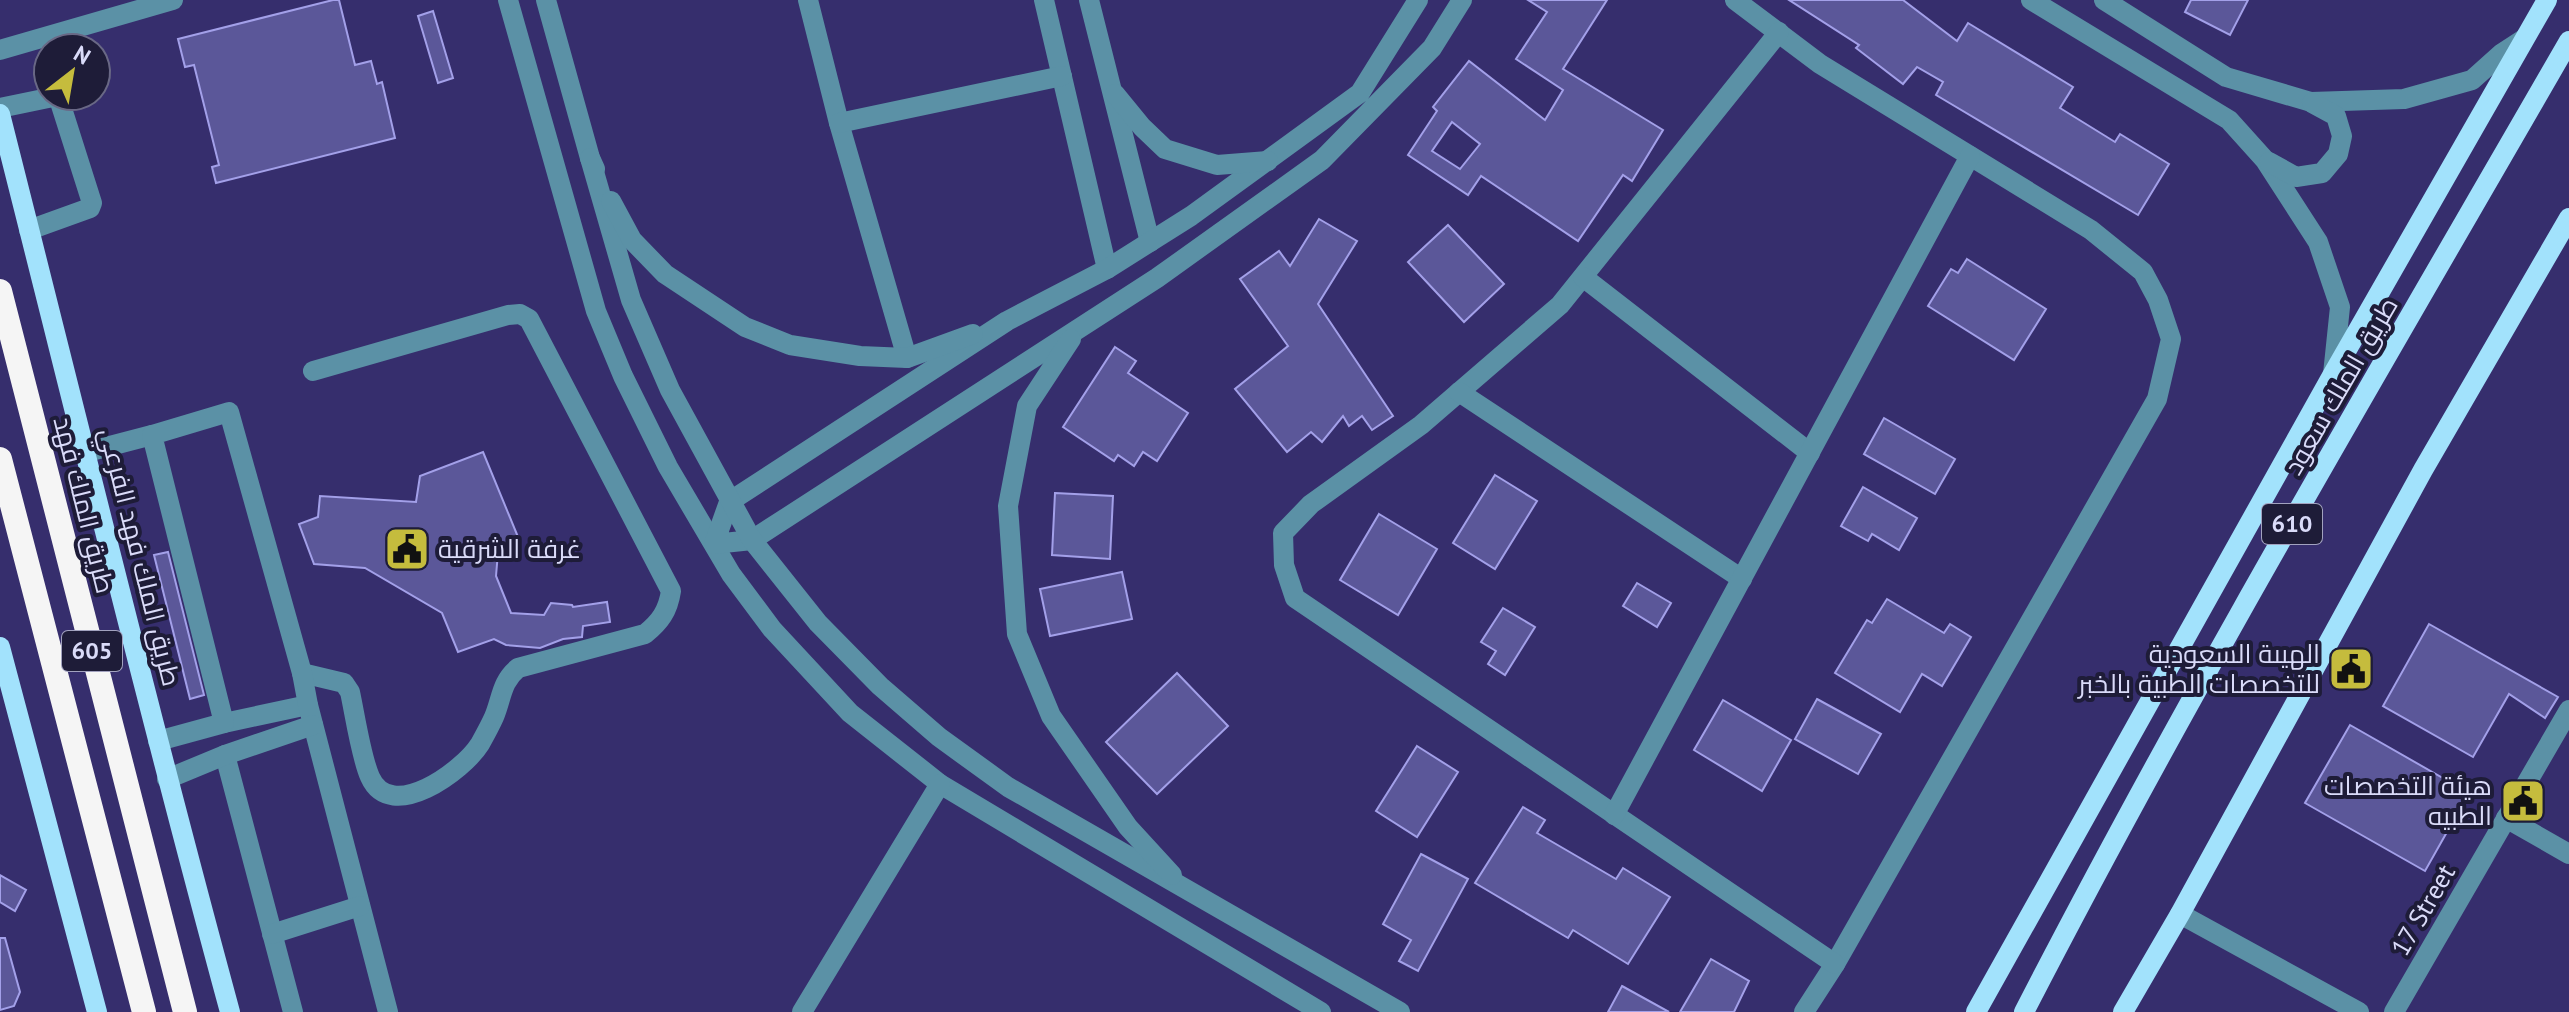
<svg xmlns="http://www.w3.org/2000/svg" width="2569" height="1012" viewBox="0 0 2569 1012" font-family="'PT Sans',Cairo,sans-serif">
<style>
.building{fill:#5b5799;stroke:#a3a0e9;stroke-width:2;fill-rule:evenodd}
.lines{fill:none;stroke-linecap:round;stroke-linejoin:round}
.minor{stroke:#5b91a6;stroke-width:20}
.major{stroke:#a2e2fc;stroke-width:20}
.highway{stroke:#f5f5f5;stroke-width:24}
.labels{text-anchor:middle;stroke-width:8;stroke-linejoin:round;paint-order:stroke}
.shield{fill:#1e1c38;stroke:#a2a2bf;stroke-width:2}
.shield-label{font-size:24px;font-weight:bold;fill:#dadbf9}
.street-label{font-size:26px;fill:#dadbf9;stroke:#1e1c38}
.poi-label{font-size:26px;fill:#dadbf9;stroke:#1e1c38;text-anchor:end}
</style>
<rect width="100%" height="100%" fill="#362e6d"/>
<g class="building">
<polygon points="333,0 339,0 355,65 371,61 377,84 382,82 395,138 216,183 212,167 219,165 194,65 185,67 178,39"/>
<path d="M1528,0H1607L1563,69L1663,130L1632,181L1623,175L1578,241L1481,176L1468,195L1408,155L1437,111L1433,107L1469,61L1545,120L1563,90L1516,59L1547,12ZM1452,122L1480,144L1460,169L1432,151Z"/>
<polygon points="1789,0 1903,0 1957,41 1968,23 2073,87 2060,108 2115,142 2120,134 2169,164 2138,215 1936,95 1943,82 1917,67 1903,84 1856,48 1859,45"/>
<polygon points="2191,0 2248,0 2230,35 2185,12"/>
<polygon points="433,11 453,78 438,83 418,16"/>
<polygon points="1319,219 1357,241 1318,304 1393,416 1372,430 1362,416 1349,426 1343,416 1322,442 1311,432 1287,452 1235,389 1288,346 1240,279 1279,251 1290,266"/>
<polygon points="1448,225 1504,284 1464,322 1408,262"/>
<polygon points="1967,259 2046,309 2014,360 1928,306 1951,269 1958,273"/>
<polygon points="1115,347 1136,361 1128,373 1188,413 1157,461 1143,452 1134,466 1118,455 1114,461 1063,427"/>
<polygon points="1884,418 1955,459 1935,494 1864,454"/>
<polygon points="483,452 518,537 512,547 498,552 496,576 511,613 544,615 551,603 572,605 573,607 607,602 610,622 583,626 582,637 563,639 540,648 506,645 494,639 458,652 442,613 365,568 314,564 299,524 318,517 320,496 416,502 420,476"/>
<polygon points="1495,475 1537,501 1495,569 1453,543"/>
<polygon points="1863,487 1917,518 1899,550 1872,534 1868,541 1841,526"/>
<polygon points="1055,493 1113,496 1110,559 1052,555"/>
<polygon points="1379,514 1437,549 1398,615 1340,580"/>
<polygon points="168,552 204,695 190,699 154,555"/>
<polygon points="1122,572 1132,619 1050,636 1040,589"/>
<polygon points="1637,583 1671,603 1657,627 1623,606"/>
<polygon points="1887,599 1944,633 1950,624 1971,637 1942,686 1922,674 1900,712 1835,673 1867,620 1872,623"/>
<polygon points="1503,608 1535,627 1505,675 1488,664 1496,651 1481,642"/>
<polygon points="2429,624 2558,697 2545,718 2509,694 2473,757 2383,706"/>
<polygon points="1177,673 1228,726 1157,794 1106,742"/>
<polygon points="1817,699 1881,734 1858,774 1795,739"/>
<polygon points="1723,700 1791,740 1762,791 1694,750"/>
<polygon points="2350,725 2469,793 2425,871 2305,803"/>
<polygon points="1417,746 1458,772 1417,837 1376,811"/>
<polygon points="1523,807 1545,820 1537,833 1616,879 1623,868 1670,897 1628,964 1573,930 1568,938 1475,883"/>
<polygon points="1421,854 1468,879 1418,971 1399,961 1411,940 1383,924"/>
<polygon points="0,875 26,890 15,911 0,902"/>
<polygon points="0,938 5,938 20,992 14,1006 0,1010"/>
<polygon points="1711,959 1749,981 1734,1012 1680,1012"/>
<polygon points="1622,986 1669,1012 1608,1012"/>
</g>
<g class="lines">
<g class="minor">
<polyline points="508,0 596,311 623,376 668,467 731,574 772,629 850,713 940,784 1321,1012"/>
<polyline points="546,0 590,158 595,169"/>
<polyline points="808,0 839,123 907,358"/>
<polyline points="1044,0 1107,269"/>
<polyline points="1089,0 1150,242"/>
<polyline points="1418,0 1360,93 1191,216 1107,269 1007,321 729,502 714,544 752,540 1157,278 1322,160 1432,48 1462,0"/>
<polyline points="1735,0 1820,64 2091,230 2143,272 2158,300 2171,339 2157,399 1835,964 1804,1012"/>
<polyline points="2031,0 2229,120 2265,160 2318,242 2340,307 2333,374"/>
<polyline points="2104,0 2226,77 2311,102 2404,99 2472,80 2501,54 2524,39"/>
<polyline points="1779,32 1560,305 1421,425 1311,504 1283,533 1284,565 1295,598 1835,964"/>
<polyline points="0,50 173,0"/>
<polyline points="1115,94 1142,127 1165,149 1217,165 1268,161"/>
<polyline points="0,108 53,97 59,99 92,203 90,208 29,230"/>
<polyline points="839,123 1062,76"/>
<polyline points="590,158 631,300 670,390 752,540 818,623 880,686 939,737 1008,787 1400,1012"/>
<polyline points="2269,162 2296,177 2322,173 2338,154 2342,136 2336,116 2312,103"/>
<polyline points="611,201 632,240 665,274 745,327 790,345 860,356 907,358 973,334"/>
<polyline points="1583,277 1810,453"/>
<polyline points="1071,339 1027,406 1008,506 1017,634 1051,716 1128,827 1172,875"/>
<polyline points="1459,392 1742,579"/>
<polyline points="87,452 152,435"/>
<path d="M302,673L344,683L350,692C355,715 361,757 370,777C391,824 463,771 480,744C485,735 490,726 494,717C502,698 501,682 518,668L645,634C660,622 668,611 671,591L529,319L520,314L508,315L313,371"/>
<polyline points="224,723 308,705"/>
<polyline points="158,741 224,723 152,435 229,412 302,673 308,705 388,1012"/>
<polyline points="225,755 293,1012"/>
<polyline points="167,779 225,755 313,725"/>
<polyline points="1614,815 1970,156"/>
<polyline points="2506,818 2569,854"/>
<polyline points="2180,914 2359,1012"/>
<polyline points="272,934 360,906"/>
<polyline points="802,1012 940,784"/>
<polyline points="2394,1012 2569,710"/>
</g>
<g class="major">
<path d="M0,114C76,414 149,714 230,1012"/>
<polyline points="0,647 97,1012"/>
<polyline points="1976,1012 2333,374 2547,0"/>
<path d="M2024,1012C2194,682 2384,362 2569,41"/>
<polyline points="2123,1012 2180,914 2423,470 2569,218"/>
</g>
<g class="highway">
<polyline points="0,291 185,1012"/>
<polyline points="0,459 144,1012"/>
</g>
</g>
<defs>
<g id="civic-square" transform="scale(2.3)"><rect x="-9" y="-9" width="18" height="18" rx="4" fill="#c5bc3d" stroke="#1e1c38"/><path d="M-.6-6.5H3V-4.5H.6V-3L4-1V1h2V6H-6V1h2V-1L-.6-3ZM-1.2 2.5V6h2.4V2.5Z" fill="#111"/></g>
</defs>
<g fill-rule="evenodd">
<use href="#civic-square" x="407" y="549"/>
<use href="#civic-square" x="2351" y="669"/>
<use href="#civic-square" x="2523" y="801"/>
</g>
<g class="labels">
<g class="shield">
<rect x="2262" y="504" width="60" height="40" rx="6"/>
<rect x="62" y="631" width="60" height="40" rx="6"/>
</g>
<g class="shield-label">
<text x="2292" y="532">610</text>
<text x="92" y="659">605</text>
</g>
<g class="street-label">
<text transform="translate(2341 386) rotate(-60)" y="9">طريق الملك سعود</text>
<text transform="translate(84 505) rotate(76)" y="9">طريق الملك فهد</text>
<text transform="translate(140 557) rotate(76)" y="9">طريق الملك فهد الفرعي</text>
<text transform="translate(2423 910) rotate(-60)" y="9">17 Street</text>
</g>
<g class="poi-label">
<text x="438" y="558" text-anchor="start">غرفة الشرقية</text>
<text x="2320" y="663">الهيىة السعودية<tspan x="2320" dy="30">للتخصصات الطبية بالخبر</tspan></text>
<text x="2492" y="795">هيئة التخصصات<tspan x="2492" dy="30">الطبيه</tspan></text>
</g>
</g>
<g transform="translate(72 72) rotate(31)"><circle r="38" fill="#1e1c38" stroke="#696885" stroke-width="2"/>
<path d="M0-6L14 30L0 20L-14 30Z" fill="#c5bc3d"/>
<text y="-12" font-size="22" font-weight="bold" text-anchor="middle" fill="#dadbf9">N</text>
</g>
</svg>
